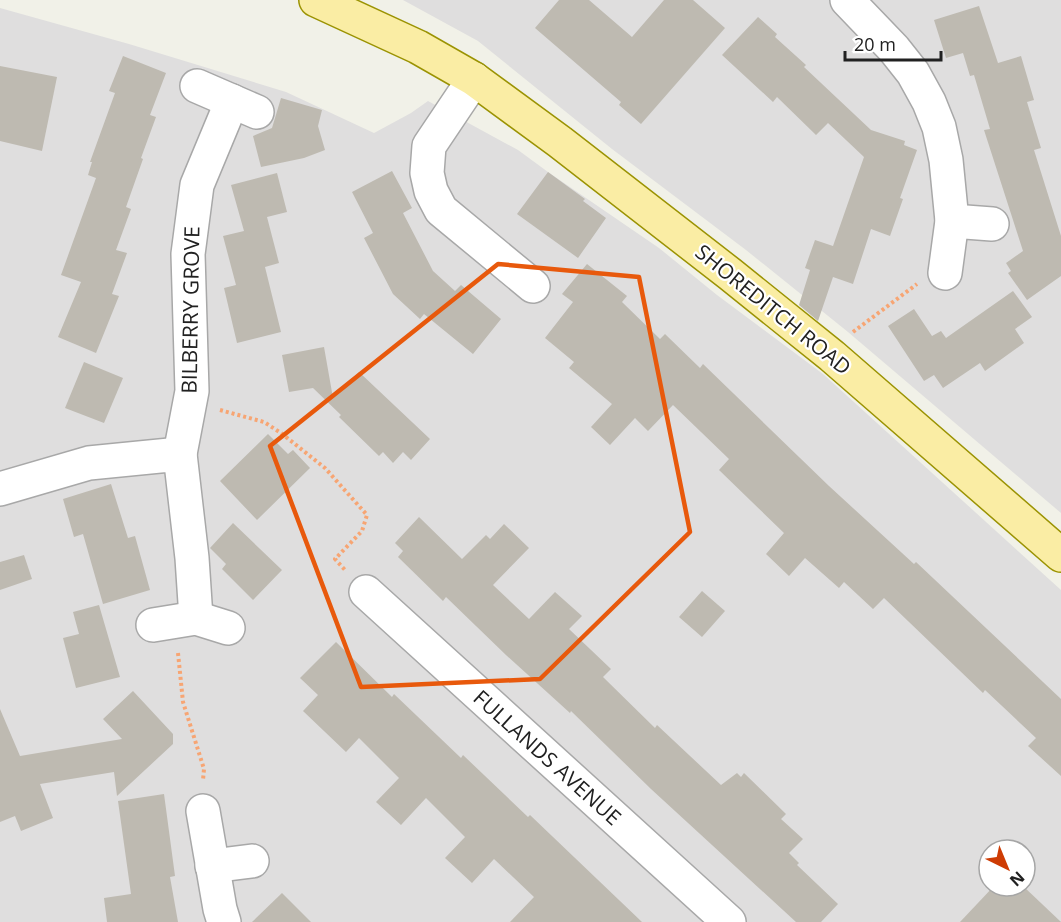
<svg xmlns="http://www.w3.org/2000/svg" width="1061" height="922" viewBox="0 0 1061 922" font-family="'Open Sans',sans-serif">
<style>
.residential{fill:#dfdede;fill-rule:evenodd}
.building{fill:#bebab1}
.lines{fill:none;stroke-linecap:round;stroke-linejoin:round}
.minor-casing{stroke:#a8a8a8;stroke-width:36}
.major-casing{stroke:#9b9303;stroke-width:36}
.path{stroke:#f7a573;stroke-width:4;stroke-dasharray:3 3;stroke-linecap:butt}
.minor{stroke:#fff;stroke-width:33}
.major{stroke:#faeda4;stroke-width:33}
.marked{fill:none;stroke:#e8590c;stroke-width:4.5;stroke-linejoin:round}
.labels{text-anchor:middle;stroke-width:4.5;stroke-linejoin:round;paint-order:stroke}
.street-label{font-size:21px;fill:#212121;stroke:#fff}
</style>
<rect width="100%" height="100%" fill="#f1f1e8"/>
<g class="residential">
<polygon points="403,0 1061,0 1061,513 848,332 746,250 612,149 478,41"/>
<path d="M0,8L129,44L286,92L374,133L411,113L428,101L518,150L548,172L659,248L717,295L823,374L1061,590V922H0ZM989,850H1025V886H989Z"/>
</g>
<g class="building">
<polygon points="559,0 589,0 632,37 664,0 693,0 725,28 641,124 619,105 621,102 535,28"/>
<polygon points="979,6 998,63 1021,56 1034,100 1027,102 1041,148 1034,150 1061,236 1061,276 1027,300 1008,273 1011,271 1006,263 1023,251 984,130 990,129 974,75 970,76 963,53 946,58 934,20"/>
<polygon points="758,17 777,34 775,37 806,65 804,67 871,130 905,141 904,145 917,150 900,198 903,199 890,236 871,229 853,284 833,277 818,321 799,305 810,270 805,268 815,240 833,246 864,157 828,123 816,135 777,97 773,102 722,55"/>
<polygon points="123,56 166,73 150,115 156,117 141,158 143,159 126,207 131,209 116,250 127,253 112,294 119,296 96,353 58,337 81,282 61,275 96,178 88,175 92,162 90,162 115,93 109,91"/>
<polygon points="0,66 57,77 42,151 0,141"/>
<polygon points="281,98 322,110 318,126 325,150 304,158 261,167 253,136 272,128"/>
<polygon points="392,171 412,208 403,213 433,271 455,291 461,285 501,319 473,354 424,314 420,319 393,294 364,238 373,233 352,192"/>
<polygon points="548,172 585,199 583,201 606,218 578,258 517,214"/>
<polygon points="277,173 287,212 267,217 279,263 265,267 281,332 237,343 224,288 236,285 223,236 244,231 231,185"/>
<polygon points="587,264 627,296 622,302 660,339 665,334 700,368 703,364 829,486 914,564 916,562 1061,699 1061,776 1028,746 1036,738 985,690 983,693 884,598 873,609 844,582 839,588 805,558 789,576 766,554 784,533 719,470 729,459 673,405 648,431 635,418 610,445 591,427 612,404 569,368 574,362 545,338 573,302 562,294"/>
<polygon points="1013,291 1032,317 1015,329 1024,343 985,371 980,363 943,388 934,375 924,381 888,326 914,309 932,336 941,331 946,338"/>
<polygon points="324,347 333,398 359,372 430,439 411,460 403,452 393,463 383,452 379,456 339,417 341,415 313,388 289,392 282,355"/>
<polygon points="84,362 123,378 104,423 65,408"/>
<polygon points="268,434 288,454 293,450 310,468 257,520 220,481"/>
<polygon points="111,484 128,538 135,536 150,590 103,604 83,534 74,537 63,499"/>
<polygon points="419,517 462,559 486,535 490,539 504,524 529,548 493,585 529,619 555,592 582,616 569,629 611,669 603,677 655,728 657,725 721,785 737,773 741,777 744,773 786,814 781,819 803,839 789,853 799,863 797,865 838,904 821,922 796,922 651,789 571,711 570,713 506,655 446,597 443,601 398,557 403,551 395,543"/>
<polygon points="233,523 282,570 253,600 222,569 226,564 210,548"/>
<polygon points="24,555 32,579 0,590 0,562"/>
<polygon points="702,591 725,611 702,637 679,617"/>
<polygon points="99,605 120,677 76,688 63,638 79,634 73,612"/>
<polygon points="336,642 392,697 394,694 461,758 463,755 528,817 530,815 642,922 510,922 534,897 494,859 472,883 445,858 465,837 426,798 401,825 376,802 399,778 359,738 346,752 303,711 318,695 300,678"/>
<polygon points="133,691 173,734 173,744 117,796 114,772 40,784 53,818 21,831 15,816 0,822 0,709 20,756 122,739 103,719"/>
<polygon points="164,794 175,876 170,877 178,922 107,922 104,898 131,894 118,801"/>
<polygon points="994,886 1023,886 1061,922 960,922"/>
<polygon points="282,893 311,922 252,922"/>
</g>
<g class="lines">
<g class="minor-casing">
<g id="minor">
<polyline points="847,0 894,49 913,73 929,102 939,127 946,160 952,221 945,273"/>
<polyline points="474,79 429,146 427,173 431,191 441,210 533,286"/>
<polyline points="197,86 257,112"/>
<polyline points="952,221 992,224"/>
<polyline points="180,454 192,391 188,254 197,185 232,101"/>
<polyline points="0,489 89,463 180,454 192,558 196,618"/>
<polyline points="366,592 729,922"/>
<polyline points="153,625 196,618 228,628"/>
<polyline points="203,811 220,909 224,922"/>
<polyline points="212,866 252,861"/>
</g>
</g>
<g class="major-casing">
<polyline id="major" points="316,0 418,47 474,79 560,142 730,274 832,356 1061,555"/>
</g>
<g class="path">
<polyline points="853,332 917,284"/>
<polyline points="220,410 264,422 281,433 325,468 367,515 362,531 335,559 345,570"/>
<polyline points="178,653 183,702 204,769 203,780"/>
</g>
<use href="#minor" class="minor"/>
<use href="#major" class="major"/>
</g>
<path class="marked" d="M498,264L639,277L690,532L540,679L361,687L270,446Z"/>
<g class="labels">
<g class="street-label">
<text transform="translate(191 310) rotate(-89)" y="7">BILBERRY GROVE</text>
<text transform="translate(773 310) rotate(39)" y="7">SHOREDITCH ROAD</text>
<text transform="translate(547 758) rotate(42)" y="7">FULLANDS AVENUE</text>
</g>
</g>
<g transform="translate(1007 868) rotate(137)"><circle r="28" fill="#ffffff" stroke="#a6a6a6" stroke-width="1.5"/>
<path d="M0-4.5L10 22L0 15L-10 22Z" fill="#ce3c04"/>
<text y="-9" font-size="16" font-weight="bold" text-anchor="middle" fill="#212121">N</text>
</g>
<path d="M845 51v9h96v-9" fill="none" stroke="#212121" stroke-width="3"/>
<text x="854" y="51" font-size="18" fill="#212121" stroke="#ffffff" stroke-width="4.5" paint-order="stroke">20 m</text>
</svg>
